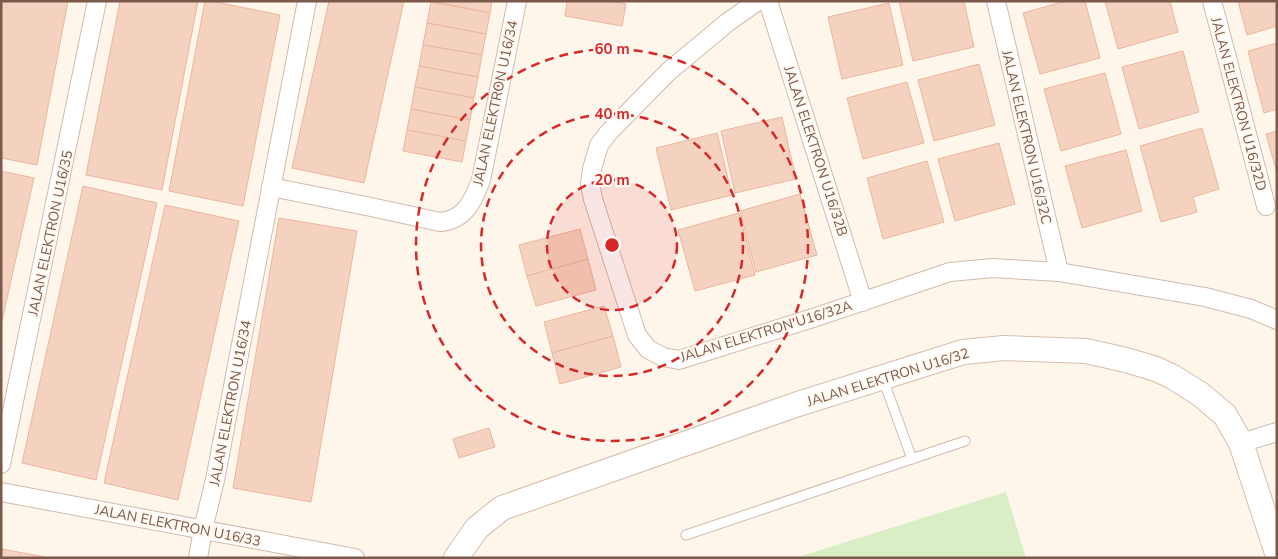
<svg xmlns="http://www.w3.org/2000/svg" width="1278" height="559" viewBox="0 0 1278 559" font-family="'Nunito Sans',sans-serif">
<style>
.green{fill:#d9edc7}
.building{fill:#f5d2c0;stroke:#e9b7a0}
.lines{fill:none;stroke-linecap:round;stroke-linejoin:round}
.lane-casing{stroke:#d2bbae;stroke-width:11}
.street-casing{stroke:#d2bbae;stroke-width:20}
.secondary-casing{stroke:#d7beae;stroke-width:26}
.lane{stroke:#fff;stroke-width:9}
.street{stroke:#fff;stroke-width:18}
.secondary{stroke:#fff;stroke-width:24}
.ring{fill:none;stroke:#d62828;stroke-width:2.5;stroke-dasharray:9 6}
.labels{text-anchor:middle;stroke-width:4.5;stroke-linejoin:round;paint-order:stroke}
.street-label{font-size:14px;fill:#7b594b;stroke:#fff9f2}
.centre{fill:#d62828;stroke:#fff9f2;stroke-width:2.5}
.ring-label{font-size:15px;text-anchor:middle;font-weight:bold;fill:#d62828;stroke:#fff9f2;stroke-width:4.5;stroke-linejoin:round;paint-order:stroke}
</style>
<rect width="100%" height="100%" fill="#fef5eb"/>
<polygon class="green" points="1006,492 1026,558 795,558"/>
<g class="building">
<polygon points="1,1 68,1 37,165 1,158"/>
<polygon points="120,1 198,1 162,190 86,175"/>
<polygon points="205,1 211,1 280,15 243,206 169,191"/>
<polygon points="329,1 404,1 364,183 292,168"/>
<polygon points="431,1 492,1 490,13"/>
<polygon points="567,1 611,1 626,4 622,26 565,16"/>
<polygon points="899,1 964,1 974,47 913,61"/>
<polygon points="1066,1 1085,1 1100,58 1040,74 1023,13"/>
<polygon points="1105,1 1170,1 1178,32 1118,49"/>
<polygon points="1238,1 1277,1 1277,26 1247,35"/>
<polygon points="431,2 490,13 486,34 427,23"/>
<polygon points="889,3 903,65 842,79 828,17"/>
<polygon points="427,23 486,34 482,55 423,45"/>
<polygon points="1277,43 1277,109 1264,113 1248,51"/>
<polygon points="423,45 482,55 478,77 419,66"/>
<polygon points="1183,51 1199,112 1139,129 1122,67"/>
<polygon points="979,64 995,125 934,141 918,80"/>
<polygon points="419,66 478,77 474,98 415,87"/>
<polygon points="1105,73 1121,134 1061,151 1044,89"/>
<polygon points="907,82 924,143 863,159 847,98"/>
<polygon points="415,87 474,98 470,120 411,109"/>
<polygon points="411,109 470,120 466,141 407,130"/>
<polygon points="782,117 796,179 735,193 721,131"/>
<polygon points="1202,128 1219,189 1193,197 1197,212 1161,222 1140,146"/>
<polygon points="407,130 466,141 462,162 403,151"/>
<polygon points="1277,131 1277,173 1266,134"/>
<polygon points="717,133 732,195 671,210 656,148"/>
<polygon points="999,143 1015,204 955,221 938,159"/>
<polygon points="1126,150 1142,211 1082,228 1065,166"/>
<polygon points="927,161 944,222 883,239 867,178"/>
<polygon points="1,171 34,178 1,325"/>
<polygon points="83,186 157,203 96,480 22,463"/>
<polygon points="800,194 817,255 756,272 740,211"/>
<polygon points="165,205 239,221 178,500 104,483"/>
<polygon points="739,213 755,275 695,291 678,230"/>
<polygon points="279,218 357,231 311,502 233,488"/>
<polygon points="580,229 588,259 527,276 519,245"/>
<polygon points="588,259 596,290 536,306 527,276"/>
<polygon points="604,306 613,336 552,353 544,322"/>
<polygon points="613,336 621,367 560,384 552,353"/>
<polygon points="489,428 495,447 459,458 453,439"/>
<polygon points="2,549 50,558 1,558"/>
</g>
<g class="lines">
<g class="lane-casing">
<g id="lane">
<polyline points="883,379 912,459"/>
<polyline points="686,535 965,441"/>
</g>
</g>
<g class="street-casing">
<g id="street">
<polyline points="758,1 728,22 669,71 609,132 599,145 592,169 590,184 593,199 637,335 648,349 663,357 679,360 813,318 950,272 993,268 1059,272 1205,297 1251,309 1277,320"/>
<polyline points="768,1 863,302"/>
<polyline points="996,1 1059,272"/>
<polyline points="1212,1 1266,206"/>
<path d="M271,187L371,207L440,222C465,220 473,201 481,180L517,1"/>
<polyline points="1241,443 1277,432"/>
<polyline points="1,464 97,1"/>
<polyline points="1,492 355,558"/>
<polyline points="198,558 203,529 215,480 307,1"/>
</g>
</g>
<g class="secondary-casing">
<polyline id="secondary" points="456,558 477,528 502,508 795,405 963,352 1004,348 1086,351 1126,360 1156,369 1173,377 1200,394 1225,415 1241,443 1277,553"/>
</g>
<use href="#lane" class="lane"/>
<use href="#street" class="street"/>
<use href="#secondary" class="secondary"/>
</g>
<circle cx="612" cy="245" r="65" fill="#d62828" fill-opacity=".12"/>
<g class="ring">
<circle cx="612" cy="245" r="65"/>
<circle cx="612" cy="245" r="131"/>
<circle cx="612" cy="245" r="196"/>
</g>
<g class="labels">
<g class="street-label">
<text transform="translate(495 103) rotate(-78)" y="5">JALAN ELEKTRON U16/34</text>
<text transform="translate(1239 104) rotate(75)" y="5">JALAN ELEKTRON U16/32D</text>
<text transform="translate(1027 137) rotate(77)" y="5">JALAN ELEKTRON U16/32C</text>
<text transform="translate(816 151) rotate(72)" y="5">JALAN ELEKTRON U16/32B</text>
<text transform="translate(50 233) rotate(-78)" y="5">JALAN ELEKTRON U16/35</text>
<text transform="translate(766 331) rotate(-17)" y="5">JALAN ELEKTRON U16/32A</text>
<text transform="translate(888 377) rotate(-17)" y="5">JALAN ELEKTRON U16/32</text>
<text transform="translate(230 403) rotate(-79)" y="5">JALAN ELEKTRON U16/34</text>
<text transform="translate(178 525) rotate(11)" y="5">JALAN ELEKTRON U16/33</text>
</g>
</g>
<circle cx="612" cy="245" r="8" class="centre"/>
<g class="ring-label">
<text x="612" y="54">60 m</text>
<text x="612" y="119">40 m</text>
<text x="612" y="185">20 m</text>
</g>
<rect width="1278" height="559" fill="none" stroke="#7b594b" stroke-width="5"/>
</svg>
